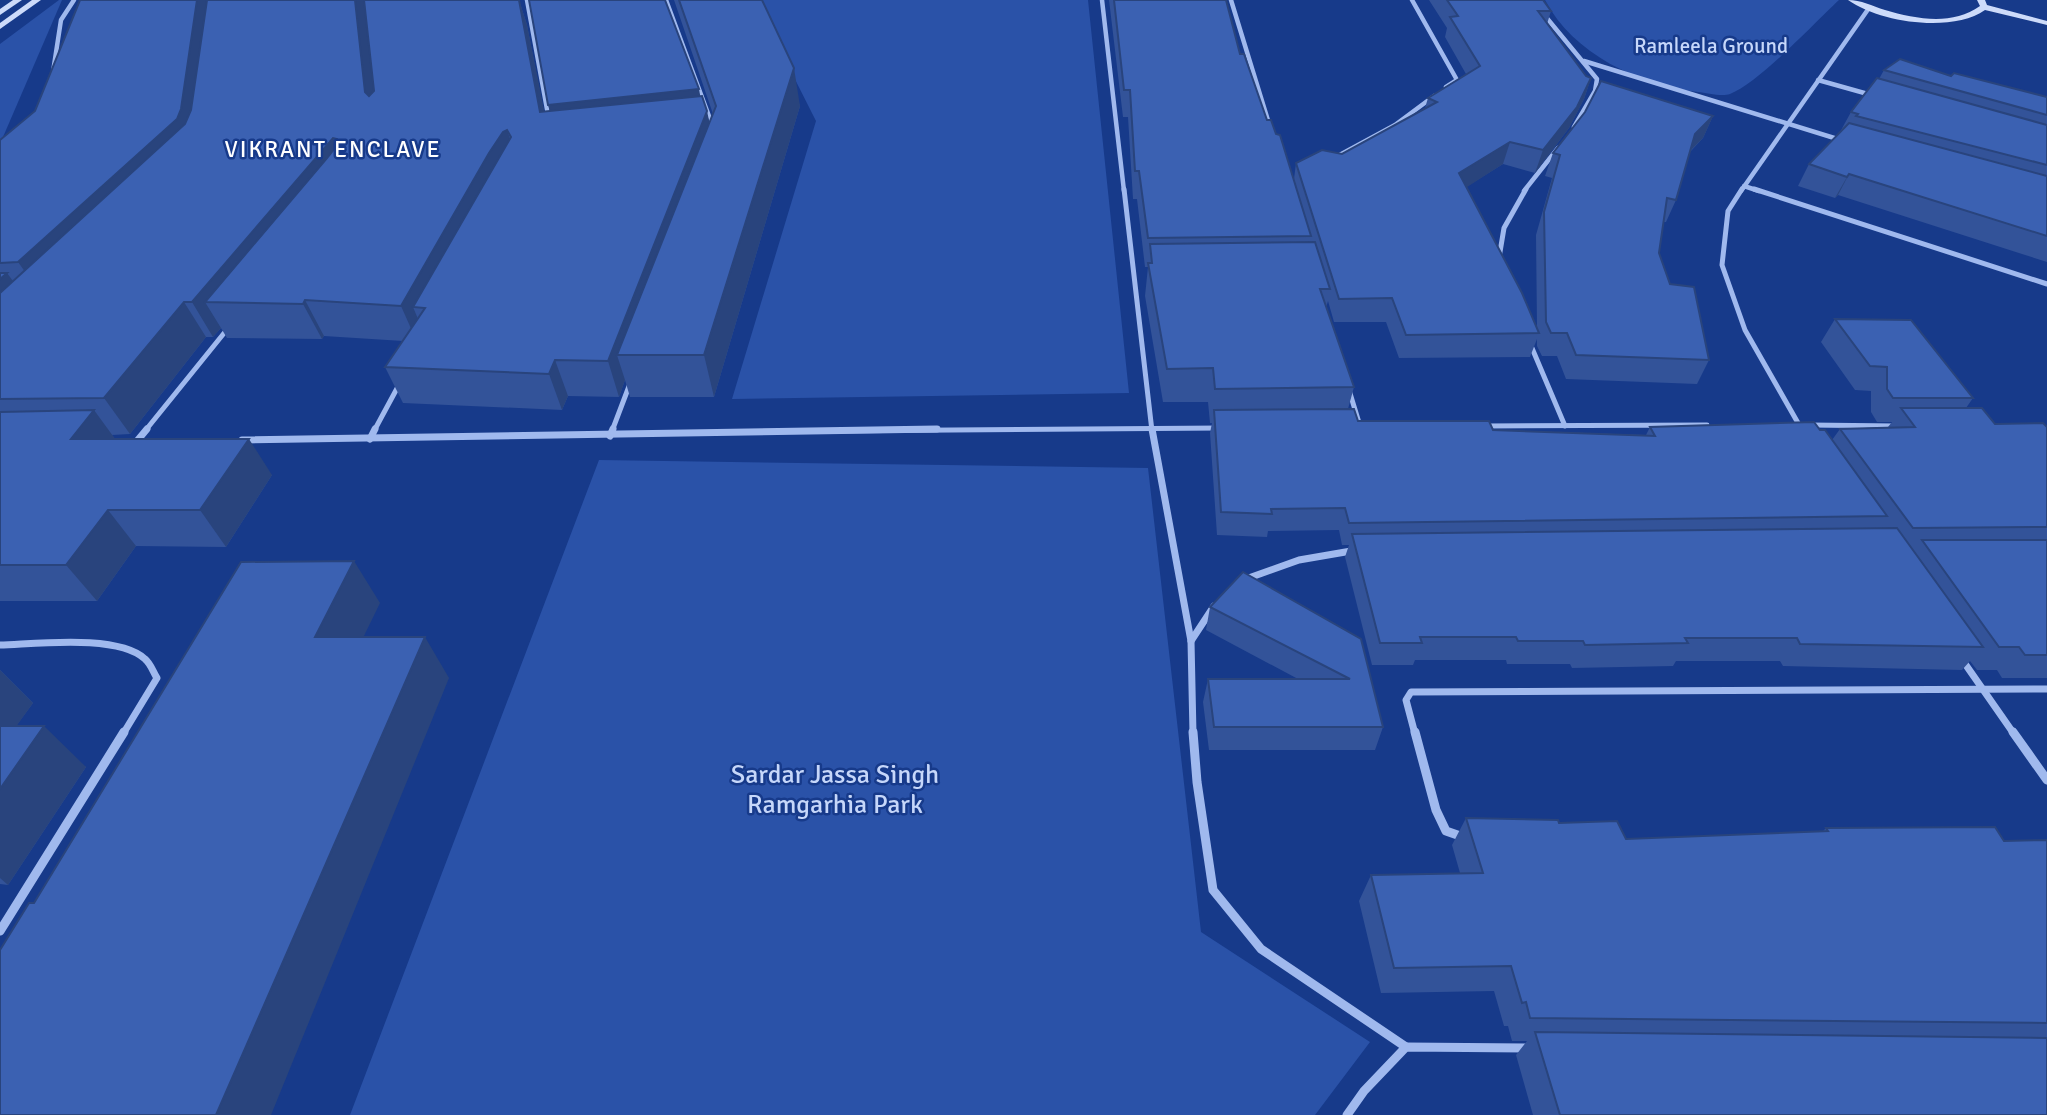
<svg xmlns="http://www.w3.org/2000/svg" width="2047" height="1115" viewBox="0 0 2047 1115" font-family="Signika,sans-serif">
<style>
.green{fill:#2a52a8}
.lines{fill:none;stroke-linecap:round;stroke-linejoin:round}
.street-far3{stroke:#a0b9ee;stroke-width:4.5}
.street-far2{stroke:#a0b9ee;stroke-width:5}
.street-far1{stroke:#a0b9ee;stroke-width:7}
.street{stroke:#a0b9ee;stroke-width:9}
.secondary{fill:#cddbfa;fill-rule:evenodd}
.wall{fill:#335399}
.shaded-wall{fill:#29447d}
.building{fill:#3b61b2;stroke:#29447d;stroke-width:2}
.labels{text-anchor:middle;stroke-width:5;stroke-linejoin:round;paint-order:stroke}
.far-park-label{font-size:21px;fill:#c6d7fa;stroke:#173a8a}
.far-neighbourhood-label{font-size:23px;letter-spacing:2px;fill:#fff;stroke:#173a8a}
.park-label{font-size:26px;fill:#c6d7fa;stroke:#173a8a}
</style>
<rect width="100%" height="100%" fill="#173a8a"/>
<g class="green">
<polygon points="59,0 62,0 0,144 0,44"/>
<polygon points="755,0 1088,0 1129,393 732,399 816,121"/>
<path d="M1545,0H1839C1814,23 1759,83 1730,94C1722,97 1707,93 1698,92C1639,85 1573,54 1545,0Z"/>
<polygon points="599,460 1148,468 1201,932 1370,1042 1315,1115 350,1115"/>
</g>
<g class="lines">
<g class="street-far3">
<polyline points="527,0 549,120"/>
<polyline points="666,0 713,127"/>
<polyline points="1102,0 1124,191"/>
<polyline points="1231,0 1270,127"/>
<polyline points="1412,0 1457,80 1446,87"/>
<polyline points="1532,0 1597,79 1595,91 1574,127"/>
<polyline points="1584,61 1844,141"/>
<polyline points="53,72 61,20 74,0"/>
<polyline points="1818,80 1875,96"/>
<polyline points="1334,158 1395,125 1434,96"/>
<polyline points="1744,186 1759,191"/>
<polyline points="1524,191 1558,148"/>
<polyline points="1741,191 1869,8"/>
</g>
<g class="street-far2">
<polyline points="1124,189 1152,431"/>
<polyline points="1742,189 1728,211 1722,265 1745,330 1802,430"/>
<polyline points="1754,189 2047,284"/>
<polyline points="1499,258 1504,228 1526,189"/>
<polyline points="1529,341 1565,426"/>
<polyline points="1349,390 1360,426"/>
<polyline points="1810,425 1896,426"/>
<polyline points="1485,426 1707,425"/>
<polyline points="145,431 229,327"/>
<polyline points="374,431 401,381"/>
<polyline points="612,431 631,381"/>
<polyline points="819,431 1221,428"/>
</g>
<g class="street-far1">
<polyline points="1152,429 1191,641 1193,734"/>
<polyline points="610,436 613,429"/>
<polyline points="370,439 375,429"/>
<polyline points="242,440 937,429"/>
<polyline points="137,441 147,429"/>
<polyline points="1243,580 1299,560 1357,550"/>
<polyline points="1191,641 1214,606"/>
<path d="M0,645C36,644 118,634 145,659C151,664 153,672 157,678L123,734"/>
<polyline points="1961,658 2014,734"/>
<polyline points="1415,734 1406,700 1411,692 2047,689"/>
</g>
<g class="street">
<polyline points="1193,732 1197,782 1213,890 1261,949 1406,1047"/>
<polyline points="1415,732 1436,810 1446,831 1466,838"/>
<polyline points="2013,732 2047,780"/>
<polyline points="0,931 124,732"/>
<polyline points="1347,1115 1364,1091 1406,1047 1528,1048"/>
</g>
<g class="secondary">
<polygon points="13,0 22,0 0,15 0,9"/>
<polygon points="32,0 41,0 0,29 0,23"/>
<path d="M1848,0C1861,0 1872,6 1885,10C1916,19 1952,26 1980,6L1977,0H1985L1987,5L2047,21V25L1985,10C1952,33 1881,23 1848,0Z"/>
</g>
</g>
<g class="wall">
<polygon points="364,0 519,0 527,25 544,112 700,96 710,123 713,114 674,0 762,0 800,106 714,397 630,397 625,380 619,397 568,396 562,410 403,403 385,367 403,341 324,336 322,339 227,338 221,328 213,337 206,337 130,434 112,435 115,439 272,475 226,547 136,546 97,601 0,601 0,140 363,1 374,91"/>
<polygon points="1109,0 1226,0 1240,54 1267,120 1294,179 1296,163 1342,154 1425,108 1428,98 1466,74 1445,37 1447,28 1429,0 1543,0 1551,11 1547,24 1586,76 1591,78 1584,99 1569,128 1535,173 1503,164 1466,187 1537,327 1536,235 1552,178 1545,176 1553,153 1713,116 1703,138 1690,152 1676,200 1666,222 1664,222 1659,253 1670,284 1709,360 1697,384 1566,379 1557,356 1542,356 1537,346 1537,339 1530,357 1399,358 1386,322 1334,322 1328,301 1326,308 1354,387 1348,409 1358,421 1493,430 1646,435 1650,427 1820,430 1832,440 1840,429 1888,427 1892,422 1877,422 1871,412 1871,391 1855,390 1821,342 1835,319 1973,398 1966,408 1995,424 2047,427 2047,678 2002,678 1997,670 1977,670 1970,661 1962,670 1783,666 1780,661 1676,661 1673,666 1572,668 1570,664 1507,664 1506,660 1415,660 1413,665 1372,665 1345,557 1349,545 1342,545 1339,530 1268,531 1267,537 1217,535 1210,433 1212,423 1210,423 1208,402 1163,402 1145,296 1148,267 1145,267 1137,199 1133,199 1128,117 1123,117"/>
<polygon points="1884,70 1951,76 2047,97 2047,262 1838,195 1835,198 1798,186 1809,164 1840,132 1851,112 1879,79"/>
<polygon points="1210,607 1361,639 1383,727 1375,750 1209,750 1203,702 1208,679 1298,679 1206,630"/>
<polygon points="0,670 33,703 16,726 86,767 8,885 0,884"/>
<polygon points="1466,818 1559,823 1626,839 1823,831 1826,828 2004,841 2047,840 2047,1115 1533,1115 1516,1055 1527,1041 1512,1041 1508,1026 1504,1026 1494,991 1381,993 1359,901 1371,875 1460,873 1452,845"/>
</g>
<g class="shaded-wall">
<polygon points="197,0 216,0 199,142 44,298 18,262"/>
<polygon points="355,0 364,0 378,125 365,92"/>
<polygon points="519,0 527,25 551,145 540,112"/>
<polygon points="794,68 800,106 714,397 704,355"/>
<polygon points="1591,78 1584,99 1569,128 1535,173 1543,150"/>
<polygon points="699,89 704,117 707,111 714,144 617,355 625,380 619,397 608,361 557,136 548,105"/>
<polygon points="1713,116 1703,138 1685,156 1695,134"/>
<polygon points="507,130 518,163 413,307 423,331 417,342 401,306 489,153 503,132"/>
<polygon points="333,138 348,171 205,302 221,328 213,337 192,302"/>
<polygon points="1510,142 1503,164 1453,196 1459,173"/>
<polygon points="1849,174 1838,195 1835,198 1847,177"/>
<polygon points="7,273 33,308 0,340 0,279"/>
<polygon points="305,300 324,336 322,339 303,304"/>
<polygon points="184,302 206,337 130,434 104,398"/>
<polygon points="555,360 568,396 562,410 549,374"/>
<polygon points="94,410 121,447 71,439"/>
<polygon points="249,439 272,475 226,547 200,510"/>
<polygon points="108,510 136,546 97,601 66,565"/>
<polygon points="354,561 380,603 343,679 315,637"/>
<polygon points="425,637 449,678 271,1115 216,1115"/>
<polygon points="0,670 33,703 0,749"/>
<polygon points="44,726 86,767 8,885 0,878 0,789"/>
</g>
<g class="building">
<polygon points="80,0 197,0 181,109 177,119 18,262 0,263 0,140 35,111"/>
<polygon points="207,0 355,0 365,92 369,96 374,91 364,0 519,0 540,112 702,96 707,111 608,361 555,360 549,374 385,367 425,308 413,307 511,137 507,130 503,132 489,153 401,306 305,300 303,304 205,302 327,158 338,144 337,139 333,138 192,302 184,302 104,398 0,399 0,293 185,124 191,110"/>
<polygon points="529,0 665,0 699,89 548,105"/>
<polygon points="679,0 762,0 794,68 704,355 617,355 716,106"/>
<polygon points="1114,0 1226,0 1240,54 1244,54 1267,120 1271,120 1276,134 1280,135 1311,236 1148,238 1139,171 1135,171 1130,90 1124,90"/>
<polygon points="1447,0 1543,0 1551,11 1538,11 1586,76 1591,78 1577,107 1543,150 1510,142 1459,173 1522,293 1539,333 1406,335 1392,298 1339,299 1296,163 1322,150 1342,154 1437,102 1428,98 1480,66 1450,17 1458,16"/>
<polygon points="1900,59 1951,76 1954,73 2047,97 2047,115 1884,70"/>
<polygon points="1877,78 2047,125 2047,165 1856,116 1858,114 1851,112"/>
<polygon points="1601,81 1713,116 1695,134 1676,200 1667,198 1659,253 1670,284 1694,287 1709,360 1576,355 1567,333 1551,333 1546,322 1544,212 1560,155 1553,153 1585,112"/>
<polygon points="1849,123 2047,176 2047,236 1849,174 1847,177 1809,164"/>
<polygon points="1315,242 1330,289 1320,289 1354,387 1215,389 1213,368 1167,369 1148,263 1152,263 1150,244"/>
<polygon points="0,273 7,273 0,279"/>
<polygon points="1835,319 1911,320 1973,398 1893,398 1887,389 1887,367 1870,366"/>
<polygon points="1901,408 1982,408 1995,424 2043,423 2047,427 2047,527 1913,528 1840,429 1915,427"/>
<polygon points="1354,409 1358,421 1489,421 1493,430 1655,436 1650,427 1814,422 1820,430 1825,430 1887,516 1349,523 1345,508 1271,509 1272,514 1221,512 1214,410"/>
<polygon points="94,410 71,439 249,439 200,510 108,510 66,565 0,565 0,412"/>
<polygon points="1897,528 1983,647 1800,644 1797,638 1685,638 1688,643 1585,645 1583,641 1518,641 1516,637 1420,637 1422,643 1380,643 1352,534"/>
<polygon points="1922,540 2047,540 2047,655 2025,655 2019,647 1999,647"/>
<polygon points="354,561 315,637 425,637 216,1115 0,1115 0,950 29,903 34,903 241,562"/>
<polygon points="1243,572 1361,639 1383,727 1214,727 1208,679 1350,679 1210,607"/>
<polygon points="0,726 44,726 0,789"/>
<polygon points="1466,818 1558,820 1559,823 1617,821 1626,839 1828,831 1826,828 1995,827 2004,841 2047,840 2047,1023 1530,1018 1526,1002 1522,1003 1511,966 1394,968 1371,875 1483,873"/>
<polygon points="1535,1032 2047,1038 2047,1115 1560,1115"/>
</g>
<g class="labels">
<g class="far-park-label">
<text x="1711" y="53">Ramleela Ground</text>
</g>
<g class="far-neighbourhood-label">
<text x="333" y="157">VIKRANT ENCLAVE</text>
</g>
<g class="park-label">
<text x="835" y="783">Sardar Jassa Singh<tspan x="835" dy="30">Ramgarhia Park</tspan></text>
</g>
</g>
</svg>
